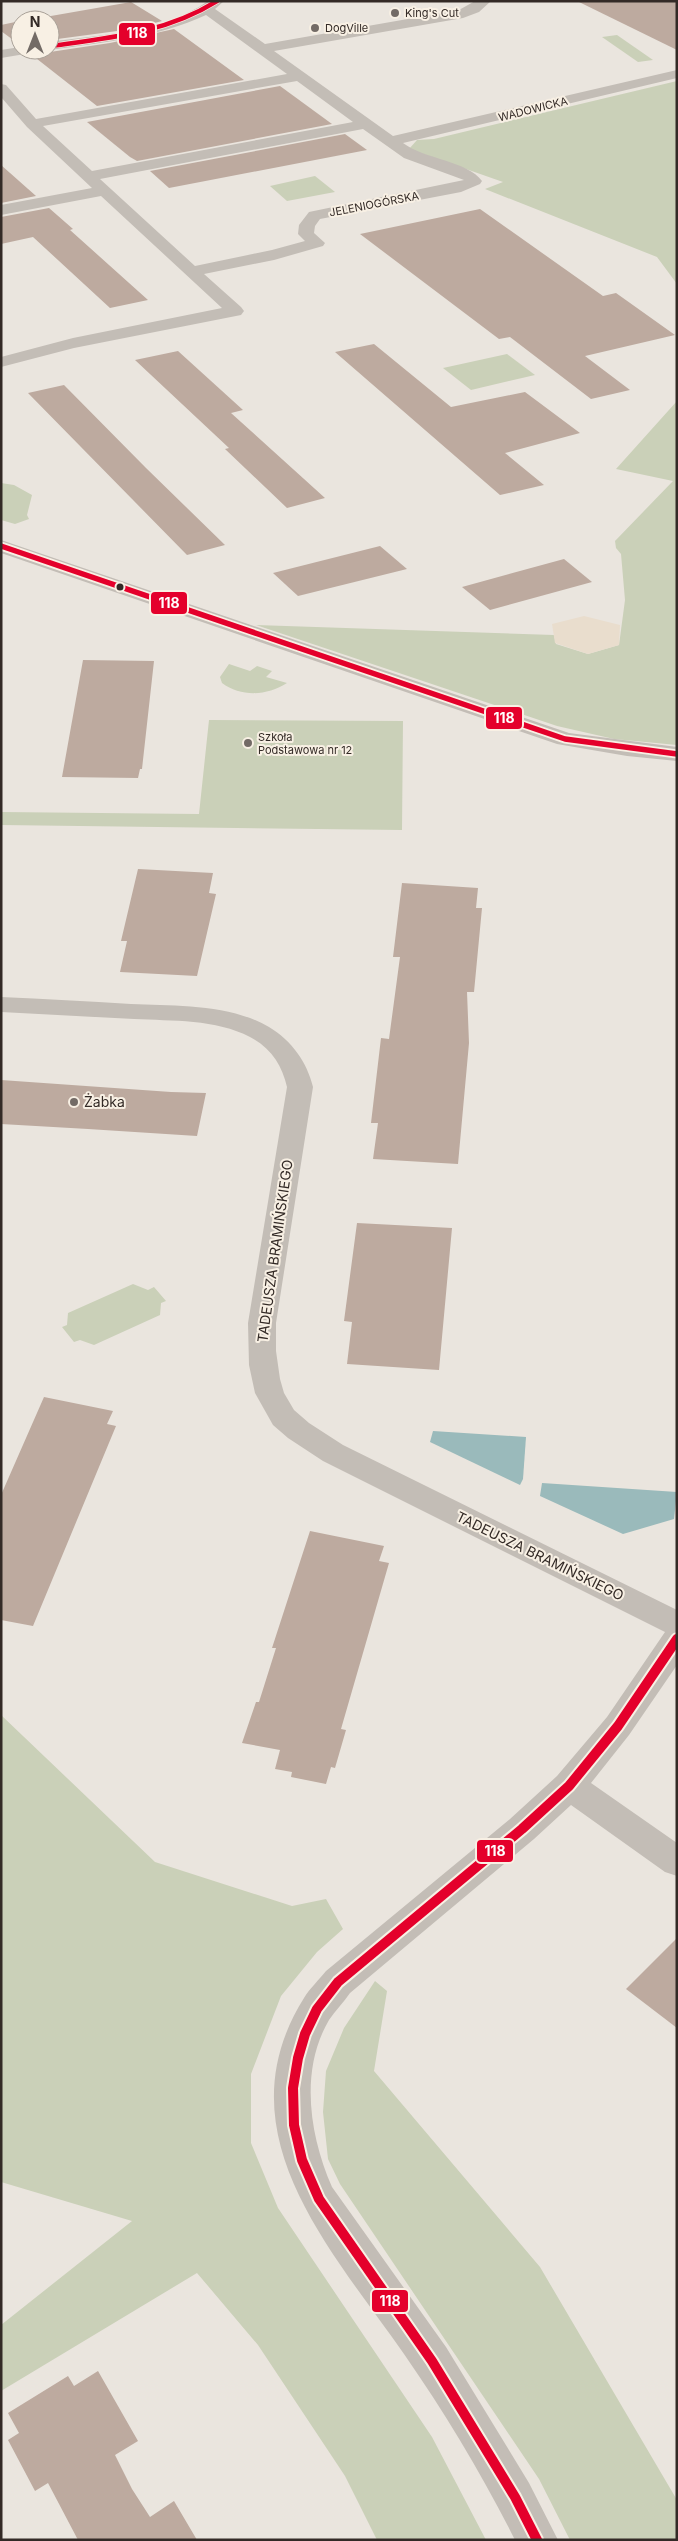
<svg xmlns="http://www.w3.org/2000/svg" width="678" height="2541" viewBox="0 0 678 2541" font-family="Inter,sans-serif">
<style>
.green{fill:#cad0b8}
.plaza{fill:#e9ddcd}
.water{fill:#9ababb}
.building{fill:#bdaa9f}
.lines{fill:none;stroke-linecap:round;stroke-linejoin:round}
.minor{fill:#c3bdb6;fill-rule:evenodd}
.bus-1-far2-casing{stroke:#f8f0e4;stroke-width:6}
.bus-1-far1-casing{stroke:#f8f0e4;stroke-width:9}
.bus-1-casing{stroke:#f8f0e4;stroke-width:14}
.bus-1-far2{stroke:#e4002b;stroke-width:4.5}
.bus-1-far1{stroke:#e4002b;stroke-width:5.5}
.bus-1{stroke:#e4002b;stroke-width:10}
.poi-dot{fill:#736b66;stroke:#f8f0e4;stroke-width:2}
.bus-dot{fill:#332a26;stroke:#f8f0e4;stroke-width:2}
.labels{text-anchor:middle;stroke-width:4;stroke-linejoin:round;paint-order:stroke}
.far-poi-label{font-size:11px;fill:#332a26;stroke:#f8f0e4;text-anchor:start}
.far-street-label{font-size:11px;fill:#332a26;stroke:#f8f0e4}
.poi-label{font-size:14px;fill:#332a26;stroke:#f8f0e4;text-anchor:start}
.street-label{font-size:14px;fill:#332a26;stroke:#f8f0e4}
.line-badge{stroke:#f8f0e4;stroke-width:2}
.badge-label{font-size:14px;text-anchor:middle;font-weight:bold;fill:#fff}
</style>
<rect width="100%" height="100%" fill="#eae5de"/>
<g class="green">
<polygon points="617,35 653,60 638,62 602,37"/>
<polygon points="677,81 677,284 657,257 485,189 503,182 409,149 417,140 434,139"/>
<polygon points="315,176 335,192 287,201 270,186"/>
<polygon points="507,354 535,375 471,390 443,368"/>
<polygon points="677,401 677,745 614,739 557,726 256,625 554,635 556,644 588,654 619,645 625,600 621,554 616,548 615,541 673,481 616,469"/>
<polygon points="1,483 14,485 32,495 27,515 29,519 15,524 1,520"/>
<path d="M229,664L250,671L257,666L272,671L266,677L287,683C267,696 241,697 222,683L220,677Z"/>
<polygon points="209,720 403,721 402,830 1,825 1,812 199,814"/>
<polygon points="133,1284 148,1290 154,1287 166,1301 161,1303 160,1315 94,1345 80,1340 74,1342 62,1327 67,1325 68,1313"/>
<polygon points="1,1715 155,1862 292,1906 326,1899 343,1929 317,1952 281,1996 251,2074 251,2143 278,2208 432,2437 486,2540 377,2540 345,2476 258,2345 197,2273 1,2391 1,2325 132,2221 1,2182"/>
<polygon points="375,1981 387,1991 374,2071 540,2267 677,2500 677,2540 570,2540 539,2479 340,2184 328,2159 323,2112 326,2071 344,2028"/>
</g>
<polygon class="plaza" points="584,616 620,625 619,645 588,654 555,643 552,624"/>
<g class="water">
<polygon points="433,1431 526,1437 523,1479 520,1485 430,1442"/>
<polygon points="542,1483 677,1492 674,1519 623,1534 540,1496"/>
</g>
<g class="building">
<polygon points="577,1 677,1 677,50"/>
<polygon points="131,2 162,21 132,29 50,40 50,20 28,20"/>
<polygon points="20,21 20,45 1,31 1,25"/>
<polygon points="174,29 244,80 97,106 32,55 35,50 50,52 110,43"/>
<polygon points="280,86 332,124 137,161 130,157 87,122"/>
<polygon points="345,134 367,150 169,188 150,171"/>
<polygon points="1,165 36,196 1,203"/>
<polygon points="49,208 73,229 70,230 148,300 110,308 33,237 1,244 1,217"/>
<polygon points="480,209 603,296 616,293 675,335 585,356 630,390 591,399 510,337 499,339 360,234"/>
<polygon points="374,344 451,407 525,392 580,433 505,453 544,485 500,495 335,352"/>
<polygon points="178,351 243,410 231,413 325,498 287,508 225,449 229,448 135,360"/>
<polygon points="64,385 146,468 225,545 187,555 28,393"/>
<polygon points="380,546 407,569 298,596 273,573"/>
<polygon points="564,559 592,582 490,610 462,587"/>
<polygon points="83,660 154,661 142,769 140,769 138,778 62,777"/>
<polygon points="138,869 213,873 209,893 216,894 197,976 120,972 127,941 121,941"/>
<polygon points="402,883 478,888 476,908 482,908 474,992 467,992 469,1043 458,1164 373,1159 378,1123 371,1123 381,1038 389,1039 400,957 393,957"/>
<polygon points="1,1080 171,1092 206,1093 197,1136 88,1129 1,1124"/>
<polygon points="357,1223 452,1228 439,1370 347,1364 352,1322 344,1321"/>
<polygon points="44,1397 113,1411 107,1424 116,1426 33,1626 1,1620 1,1495"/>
<polygon points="310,1531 384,1546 379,1561 389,1563 341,1729 346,1730 335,1768 331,1767 326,1784 291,1777 292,1772 275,1769 280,1750 242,1743 256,1702 259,1702 276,1648 272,1648"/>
<polygon points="677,1938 677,2028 626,1989"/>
<polygon points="98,2371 138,2441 115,2455 132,2489 150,2517 174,2501 197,2540 78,2540 48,2483 35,2491 8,2440 19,2433 8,2413 68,2376 74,2386"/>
</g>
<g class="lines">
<g class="minor">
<path d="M208,1H224L215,9L265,44L459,10L475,1H491L479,12L463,18L274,51L393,136L677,70V78L403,143C424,159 468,161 482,181L480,184L461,192L320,219L315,226L314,233L325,243L323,246L274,260L204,274L241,307L244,311L241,315L74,348L1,367V357L73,338L222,308L101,196L1,215V205L92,188L27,127L1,97V84L6,85L36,119L287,74L206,15C157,38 103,42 50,50H49L50,42C103,34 163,33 208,1ZM297,81L353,122L92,171L43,126ZM363,129L404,158L464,180L309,212L299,225L298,234L305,241L272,250L195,266L100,179Z"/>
<polygon points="20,47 20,50 33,50 31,53 1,58 1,50"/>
<polygon points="1,540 569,733 677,747 677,761 627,756 557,744 1,553"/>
<path d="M1,997C44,999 88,1001 131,1004C175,1006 230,1004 269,1027C292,1041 307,1062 313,1087L276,1323V1351L280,1379L284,1393L294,1410L309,1423L343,1445L677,1610V1665L629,1735L591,1783L677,1843V1876L665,1872L571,1805L534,1839L350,1993C344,2002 335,2011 329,2020C299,2071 310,2137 332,2187L446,2347L529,2483L558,2540H515C483,2476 445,2413 404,2354C331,2249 220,2132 304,1998C310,1988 319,1980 326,1971L510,1819L557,1776L607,1717L665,1632L323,1461L288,1438L273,1425L255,1393L249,1365L248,1323L287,1087C282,1065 271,1048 250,1037C216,1019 172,1021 134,1019C90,1017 46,1014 1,1012Z"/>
</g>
<g class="bus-1-far2-casing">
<path id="bus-1-far2" d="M50,46C109,38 166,33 217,1"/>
</g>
<g class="bus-1-far1-casing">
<polyline id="bus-1-far1" points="1,546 565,739 677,754"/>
</g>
<g class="bus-1-casing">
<polyline id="bus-1" points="537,2540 515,2497 432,2361 319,2199 302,2160 294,2125 293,2088 298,2058 305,2034 317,2009 338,1982 522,1829 569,1786 618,1726 677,1639"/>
</g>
<use href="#bus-1-far2" class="bus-1-far2"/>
<use href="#bus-1-far1" class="bus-1-far1"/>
<use href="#bus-1" class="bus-1"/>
</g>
<g class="poi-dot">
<circle cx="395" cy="13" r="5"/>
<circle cx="315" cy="28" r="5"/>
<circle cx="248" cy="743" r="5"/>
<circle cx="74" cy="1102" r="5"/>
</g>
<circle class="bus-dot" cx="120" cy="587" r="4.5"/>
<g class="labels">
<g class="far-poi-label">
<text x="405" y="17">King's Cut</text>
<text x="325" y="32">DogVille</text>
<text x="258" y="741">Szkoła<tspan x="258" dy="13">Podstawowa nr 12</tspan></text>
</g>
<g class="far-street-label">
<text transform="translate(533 109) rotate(-14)" y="4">WADOWICKA</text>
<text transform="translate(374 204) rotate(-11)" y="4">JELENIOGÓRSKA</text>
</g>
<g class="poi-label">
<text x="84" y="1107">Żabka</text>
</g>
<g class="street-label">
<text transform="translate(275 1251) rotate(-82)" y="5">TADEUSZA BRAMIŃSKIEGO</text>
<text transform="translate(540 1556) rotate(26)" y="5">TADEUSZA BRAMIŃSKIEGO</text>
</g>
</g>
<g class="line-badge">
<rect x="118" y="22" width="38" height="24" rx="5" fill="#e4002b"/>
<rect x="150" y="591" width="38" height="24" rx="5" fill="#e4002b"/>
<rect x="485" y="706" width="38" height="24" rx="5" fill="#e4002b"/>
<rect x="476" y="1839" width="38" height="24" rx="5" fill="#e4002b"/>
<rect x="371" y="2289" width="38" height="24" rx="5" fill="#e4002b"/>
</g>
<g class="badge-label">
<text x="137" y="38">118</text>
<text x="169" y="608">118</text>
<text x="504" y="723">118</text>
<text x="495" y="1856">118</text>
<text x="390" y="2306">118</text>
</g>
<rect width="678" height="2541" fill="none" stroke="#332a26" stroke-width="5"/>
<g transform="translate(35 35)"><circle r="24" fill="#f8f0e4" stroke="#a9a198"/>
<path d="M0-4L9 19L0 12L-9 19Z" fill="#736b66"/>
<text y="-8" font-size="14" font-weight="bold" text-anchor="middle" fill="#332a26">N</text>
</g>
</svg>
